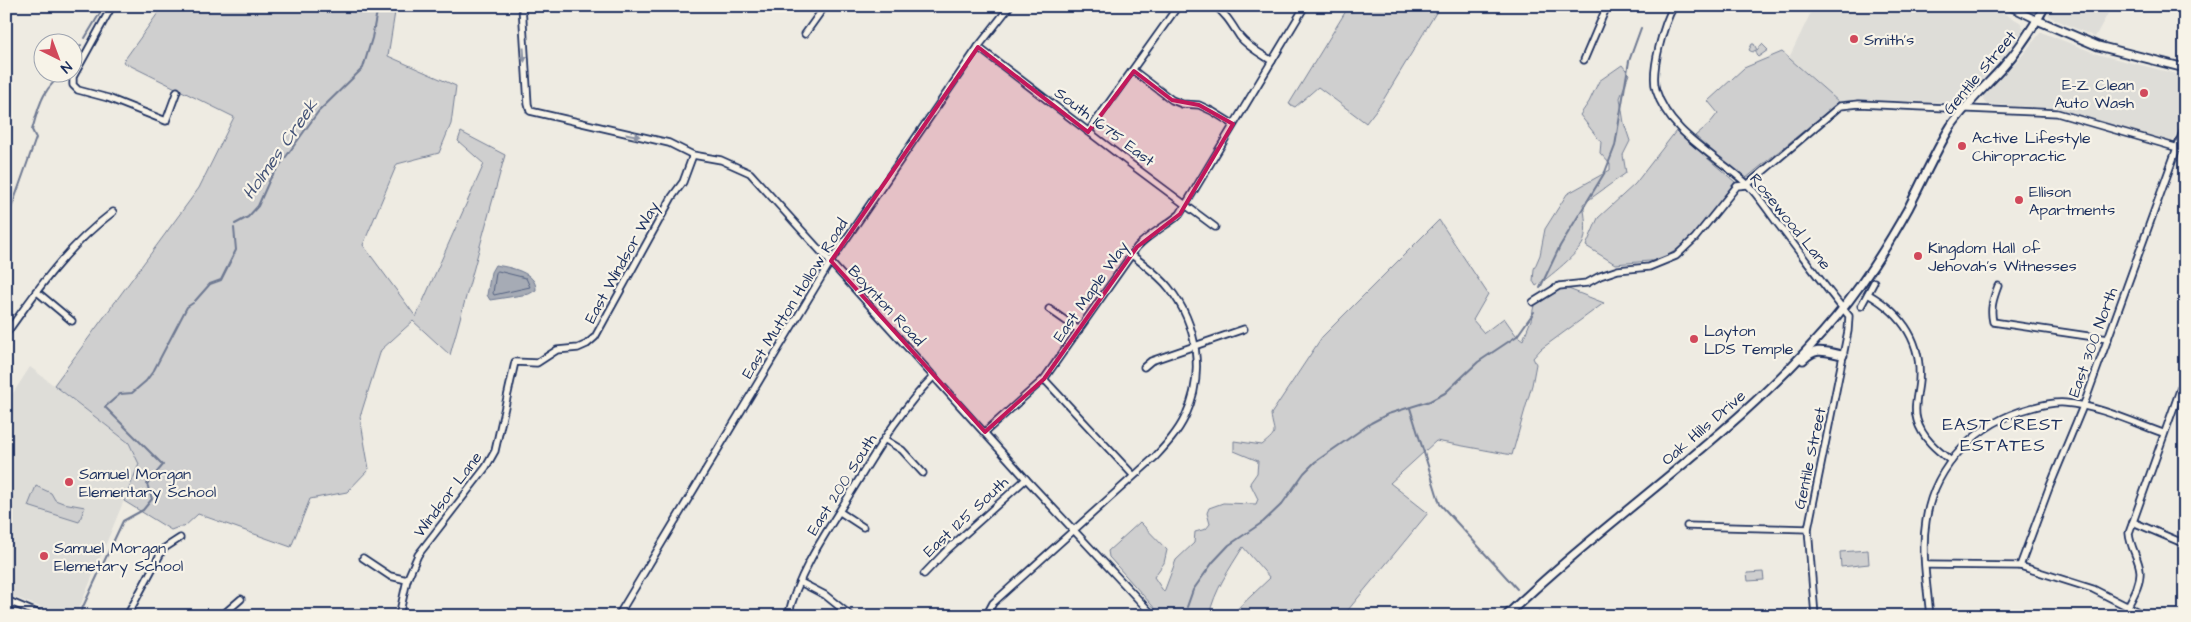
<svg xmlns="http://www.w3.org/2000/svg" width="2191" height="622" viewBox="0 0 2191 622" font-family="'Architects Daughter',sans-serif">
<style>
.built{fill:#deddd8}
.green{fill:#cfcfcf;stroke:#757f96}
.water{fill:#a6abb5;stroke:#6e7992}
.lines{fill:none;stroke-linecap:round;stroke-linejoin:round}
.shore{stroke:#536181;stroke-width:1}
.stream{stroke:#6e7992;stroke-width:2}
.minor-casing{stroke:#1b2f5e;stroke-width:9}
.major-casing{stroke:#1b2f5e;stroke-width:11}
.minor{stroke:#f7f3e8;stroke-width:5.5}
.major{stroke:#f7f3e8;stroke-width:7}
.oneway{fill:#8991a3}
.marked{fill:#c2185b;fill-opacity:0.2;stroke:#c2185b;stroke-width:4;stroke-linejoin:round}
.poi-dot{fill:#d1495b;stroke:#f7f3e8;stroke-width:2}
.labels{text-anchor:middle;stroke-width:4.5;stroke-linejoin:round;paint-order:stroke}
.poi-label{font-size:16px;fill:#1b2f5e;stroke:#f7f3e8;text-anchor:start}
.street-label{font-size:16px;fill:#1b2f5e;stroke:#f7f3e8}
.water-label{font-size:18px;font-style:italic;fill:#455478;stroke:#f7f3e8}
.neighbourhood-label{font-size:18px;letter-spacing:1px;fill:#1b2f5e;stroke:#f7f3e8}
</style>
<rect width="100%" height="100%" fill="#eeebe2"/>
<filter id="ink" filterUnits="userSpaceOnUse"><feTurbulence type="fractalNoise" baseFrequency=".02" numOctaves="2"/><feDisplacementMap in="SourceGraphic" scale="10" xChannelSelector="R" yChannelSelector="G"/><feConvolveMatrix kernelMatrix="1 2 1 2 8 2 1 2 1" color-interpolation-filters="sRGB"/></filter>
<g filter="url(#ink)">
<g class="built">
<polygon points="1814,6 1989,6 2020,22 2024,29 2003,57 1959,103 1860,100 1839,102 1789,58"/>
<polygon points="2052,6 2112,6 2095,37 2050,17 2048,13"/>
<polygon points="2041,32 2100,55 2185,76 2185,110 2174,140 2170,142 2050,108 1986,104 1983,100 1984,95 2021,57"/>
<polygon points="30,367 129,443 139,464 76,616 64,616 6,594 6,404"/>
</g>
<g class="green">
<polygon points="163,6 396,6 388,56 456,86 451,124 439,153 397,164 363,245 416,317 484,164 458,141 461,132 505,155 450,355 413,321 381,350 360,417 369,469 347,492 310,499 291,547 198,514 184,527 179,527 171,530 124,501 139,464 129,443 54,385 199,188 234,117 123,62"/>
<polygon points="1349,6 1440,6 1382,102 1366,123 1318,87 1295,107 1289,104"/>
<polygon points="1752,44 1754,44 1757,50 1762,44 1768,50 1758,57 1756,55 1756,50 1752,52 1749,50"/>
<polygon points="1782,52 1839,102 1745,179 1695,136 1710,123 1718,113 1708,101 1744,68"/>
<path d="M1622,65L1629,74L1620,98L1624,123L1630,141L1623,155L1626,173L1583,204C1585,216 1587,228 1584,240C1582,251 1547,279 1536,286L1533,281L1534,269L1540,255L1545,229L1567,194L1610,170V164L1600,153L1601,142L1580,115L1589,102L1599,81Z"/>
<polygon points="1676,131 1735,182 1700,228 1685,244 1661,260 1615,264 1586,246 1598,218 1635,184"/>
<path d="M1439,220L1488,294L1473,320L1484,333L1504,318L1516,335L1523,340L1531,320L1534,305L1548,293L1566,288L1604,303L1541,349L1533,358L1536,364L1532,385L1512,455L1436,441L1390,483L1428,513L1343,616H1237L1234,612L1270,578L1243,547C1230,568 1214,591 1209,616H1156L1158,612L1109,557L1108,551L1140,522L1167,550L1164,563L1154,577L1164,592L1176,560L1194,543L1195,532L1206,529L1210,524L1207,513L1209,508L1223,503L1256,504L1258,499L1250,483L1257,473L1258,461L1234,451V441L1262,445C1280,430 1273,434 1271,414L1322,337Z"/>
<polygon points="36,486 51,493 55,500 63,503 85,507 79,522 28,506"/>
<polygon points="1868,550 1869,564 1841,567 1840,552"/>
<polygon points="1763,572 1764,580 1748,581 1747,573"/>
</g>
<path class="water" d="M495,265C509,267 537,272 536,290L529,294L490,300L487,295L491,272Z"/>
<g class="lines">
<polygon class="shore" points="498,271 526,278 530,287 494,295 493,293 496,273"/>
<g class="stream">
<polyline points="85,38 103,8"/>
<polyline points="79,48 81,45"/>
<polyline points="72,61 76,54"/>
<path d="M6,223L36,138L32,130C39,105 43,86 67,72"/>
<polyline points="235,224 248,217 258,206 270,179 318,112 363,68 372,38 378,6"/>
<polyline points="1540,288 1560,246 1605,172 1615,146 1629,61 1641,28"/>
<polyline points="195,301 210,284 221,280 236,250 234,228"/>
<polyline points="1410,408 1440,504 1517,589"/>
<polyline points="1187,607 1193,590 1213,562 1229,545 1263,522 1282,504 1304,473 1315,462 1371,423 1388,414 1430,401 1445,393 1478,362 1517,336 1534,312"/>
<polyline points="81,611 123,521 143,510 152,499 147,484 163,465 105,407 120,394 132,393 146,381 154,370 187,307 193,303"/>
<polyline points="1538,612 1541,616"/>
</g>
<g class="minor-casing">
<g id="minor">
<polyline points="112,6 73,77 73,85 78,90 108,98 166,121 177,91"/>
<polyline points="522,6 528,104 530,111 669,143 693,155 721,160 750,173 1026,479 1151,613"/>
<path d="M1215,6C1227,15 1232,25 1240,37C1248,47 1261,54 1272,61"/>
<path d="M1674,6C1664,22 1650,72 1656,90C1669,133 1716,155 1747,184C1757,194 1766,208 1775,220C1800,252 1823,285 1849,316L1848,331L1808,529L1815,616"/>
<polyline points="2008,6 2037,20"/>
<polyline points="805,34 825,6"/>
<polyline points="978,47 1136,168 1215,227"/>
<polyline points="1584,60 1607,6"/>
<polyline points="1134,71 1172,100 1182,104 1199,105 1212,111 1233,124"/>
<polyline points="1088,132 1178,6"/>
<path d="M1998,286C1993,299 1990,309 1993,322L2108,339"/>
<polyline points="36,291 72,321"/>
<path d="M1868,294C1901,313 1922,341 1919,381C1918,394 1913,408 1917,420C1922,438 1937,450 1951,461"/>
<polyline points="1533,302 1559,286 1587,283 1600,276 1618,270 1649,267 1676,256 1695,238 1737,186 1747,185 1840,106 1859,104 2057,113 2185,150"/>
<polyline points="1861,306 1874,282"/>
<polyline points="1049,309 1079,330"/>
<path d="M6,334C39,287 67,247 113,212"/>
<polyline points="1144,367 1151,361 1244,329"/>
<polyline points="1044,379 1133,475"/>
<path d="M985,432L1044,379L1137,247C1149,234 1166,226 1180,214L1305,6"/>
<polyline points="884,439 902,450 923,473"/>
<polyline points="840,512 863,527"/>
<polyline points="2133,522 2185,544"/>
<polyline points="1687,526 1808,529"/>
<polyline points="363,558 390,576 407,580"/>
<polyline points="1926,565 2020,566 2093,589 2146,616"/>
<polyline points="2020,566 2049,488 2086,399 2185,126"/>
<polyline points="924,574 946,551 1026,479"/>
<polyline points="800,582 825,595 851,616"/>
<polyline points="6,600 44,616"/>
<polyline points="127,616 163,549 180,538"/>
<polyline points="224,616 226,612 241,599"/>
<polyline points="399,616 407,580 418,555 486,467 495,451 515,362 537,363 557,350 578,348 587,344 595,337 672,197 683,182 693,155"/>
<polyline points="618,616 831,261 978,47 1010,6"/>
<path d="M788,616C799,571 826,533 850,494C876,452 899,411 934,376"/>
<path d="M986,616L993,603L1155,457C1166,445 1178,432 1185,417C1205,375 1198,324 1169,288C1159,275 1144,265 1132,255"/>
<path d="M1930,616C1927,585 1921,552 1926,521C1934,465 1978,422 2031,408C2042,405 2054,402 2065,403C2099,406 2132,422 2163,433"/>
<path d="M2123,616C2129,602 2141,587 2140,571C2139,558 2130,548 2129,533L2185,376"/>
</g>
</g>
<g class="major-casing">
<g id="major">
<polyline points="2037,20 2098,46 2185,68"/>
<path d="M1803,360C1817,346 1825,352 1843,355"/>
<path d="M1506,616C1612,513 1741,432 1836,317C1864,283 1888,245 1909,207C1923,180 1935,152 1951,126C1966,104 1985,87 2003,67C2019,49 2033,28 2045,6"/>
</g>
</g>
<use href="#minor" class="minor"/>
<use href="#major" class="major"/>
</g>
<defs><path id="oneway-solid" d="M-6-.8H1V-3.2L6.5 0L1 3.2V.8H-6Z" transform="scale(1.25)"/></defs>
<g class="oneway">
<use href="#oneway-solid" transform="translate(524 55) rotate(86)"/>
<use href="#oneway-solid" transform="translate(633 135) rotate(12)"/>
</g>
</g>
<path class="marked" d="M978,47L1088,132L1134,71L1172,100L1199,105L1233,124L1180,214L1137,247L1044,379L985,432L831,261Z"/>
<g class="poi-dot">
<circle cx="1854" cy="39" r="5"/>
<circle cx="2144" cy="93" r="5"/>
<circle cx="1962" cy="146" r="5"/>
<circle cx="2019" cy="200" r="5"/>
<circle cx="1918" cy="256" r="5"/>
<circle cx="1694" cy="339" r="5"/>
<circle cx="69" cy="482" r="5"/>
<circle cx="44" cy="556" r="5"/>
</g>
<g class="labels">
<g class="poi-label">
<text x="1864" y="45">Smith's</text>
<text x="2134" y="90" text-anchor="end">E-Z Clean<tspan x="2134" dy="18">Auto Wash</tspan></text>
<text x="1972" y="143">Active Lifestyle<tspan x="1972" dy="18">Chiropractic</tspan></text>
<text x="2029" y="197">Ellison<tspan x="2029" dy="18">Apartments</tspan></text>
<text x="1928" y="253">Kingdom Hall of<tspan x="1928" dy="18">Jehovah's Witnesses</tspan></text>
<text x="1704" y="336">Layton<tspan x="1704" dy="18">LDS Temple</tspan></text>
<text x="79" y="479">Samuel Morgan<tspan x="79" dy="18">Elementary School</tspan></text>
<text x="54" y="553">Samuel Morgan<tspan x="54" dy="18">Elemetary School</tspan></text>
</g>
<g class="street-label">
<text transform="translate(1979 72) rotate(-50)" y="6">Gentile Street</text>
<text transform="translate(1105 126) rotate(37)" y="6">South 1675 East</text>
<text transform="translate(1791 221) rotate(51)" y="6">Rosewood Lane</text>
<text transform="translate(621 262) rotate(-61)" y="6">East Windsor Way</text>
<text transform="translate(1090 291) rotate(-55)" y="6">East Maple Way</text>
<text transform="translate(794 298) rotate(-58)" y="6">East Mutton Hollow Road</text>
<text transform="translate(887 305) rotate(47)" y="6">Boynton Road</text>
<text transform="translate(2092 342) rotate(-70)" y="6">East 300 North</text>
<text transform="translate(1703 427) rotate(-41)" y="6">Oak Hills Drive</text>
<text transform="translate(1809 458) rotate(-78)" y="6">Gentile Street</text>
<text transform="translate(841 484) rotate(-58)" y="6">East 200 South</text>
<text transform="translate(447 494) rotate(-53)" y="6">Windsor Lane</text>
<text transform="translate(965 516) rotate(-43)" y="6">East 125 South</text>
</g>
<g class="water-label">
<text transform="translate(280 149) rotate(-55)" y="6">Holmes Creek</text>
</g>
<g class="neighbourhood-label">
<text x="2003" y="430">EAST CREST<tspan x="2003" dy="21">ESTATES</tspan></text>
</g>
</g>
<rect width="2191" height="622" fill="none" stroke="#f7f3e8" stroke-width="25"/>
<rect x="12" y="12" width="2166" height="597" fill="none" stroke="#1b2f5e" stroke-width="2" filter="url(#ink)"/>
<g transform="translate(58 58) rotate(138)"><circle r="24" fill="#f7f3e8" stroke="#9fa5b1"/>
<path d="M0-4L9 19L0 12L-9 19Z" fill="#d1495b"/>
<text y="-8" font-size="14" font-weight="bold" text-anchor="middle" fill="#1b2f5e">N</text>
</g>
</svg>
